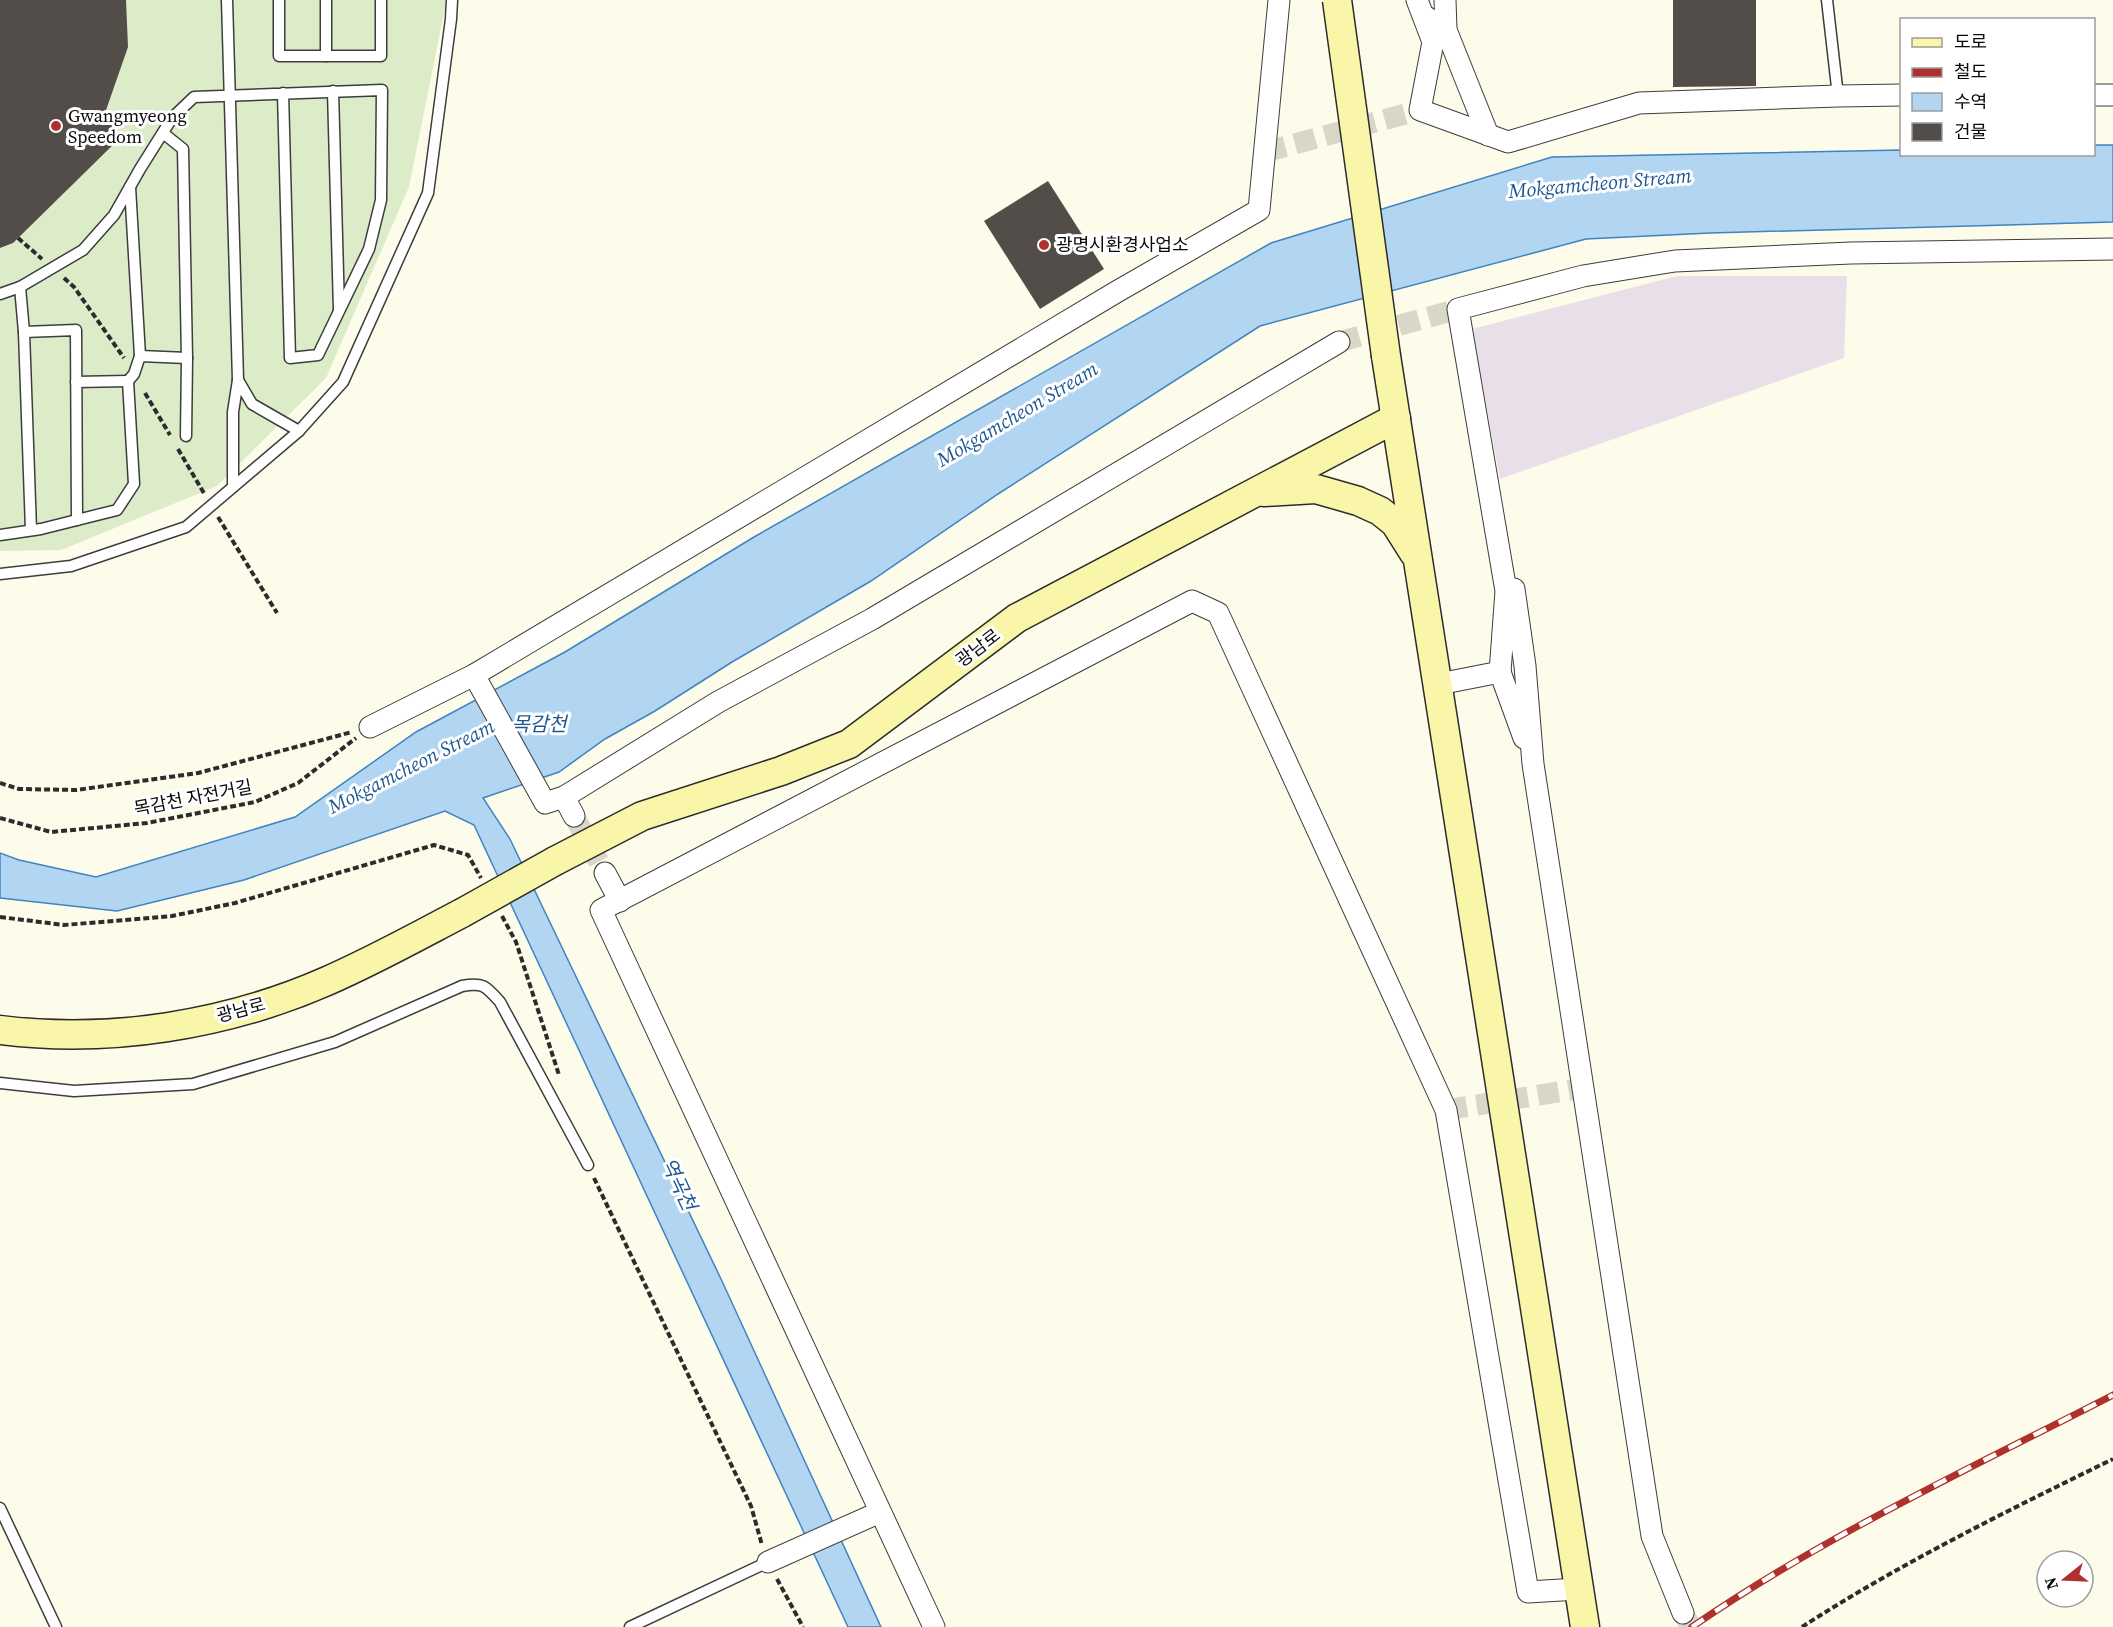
<svg xmlns="http://www.w3.org/2000/svg" width="2113" height="1627" viewBox="0 0 2113 1627" font-family="'Source Serif 4','Noto Sans KR',serif">
<style>
.industrial{fill:#e9dfe9}
.pitch{fill:#ddecc8}
.water{fill:#b2d5f1;stroke:#3f84c2;stroke-width:1.5}
.building{fill:#524d48}
.lines{fill:none;stroke-linecap:round;stroke-linejoin:round}
.street-tunnel{stroke:#d9d7c8;stroke-width:21;stroke-dasharray:21 10;stroke-linecap:butt}
.lane-casing{stroke:#3d3d3d;stroke-width:13}
.street-casing{stroke:#3d3d3d;stroke-width:23}
.secondary-casing{stroke:#2c2c2c;stroke-width:31}
.path{stroke:#2c2c2c;stroke-width:4;stroke-dasharray:6 3;stroke-linecap:butt}
.lane{stroke:#fff;stroke-width:10}
.street{stroke:#fff;stroke-width:21}
.secondary{stroke:#f9f6a9;stroke-width:28}
.rail-casing{stroke:#af312e;stroke-width:7}
.rail{stroke:#fff;stroke-width:4.5;stroke-dasharray:14;stroke-linecap:butt}
.secondary-bridge-casing{stroke:#2c2c2c;stroke-width:31;stroke-linecap:butt}
.secondary-bridge{stroke:#f9f6a9;stroke-width:28}
.poi-dot{fill:#af312e;stroke:#fff;stroke-width:2}
.labels{text-anchor:middle;stroke-width:6;stroke-linejoin:round;paint-order:stroke}
.poi-label{font-size:18px;fill:#0a0a0a;stroke:#fff;text-anchor:start}
.street-label{font-size:18px;fill:#0a0a0a;stroke:#fff}
.water-label{font-size:20px;font-style:italic;fill:#1e5792;stroke:#fff}
</style>
<rect width="100%" height="100%" fill="#fdfbe9"/>
<polygon class="industrial" points="1677,276 1847,276 1844,358 1500,479 1472,329"/>
<polygon class="pitch" points="0,0 445,0 445,8 409,187 326,378 217,486 61,550 0,551"/>
<polygon class="water" points="2094,145 2113,145 2113,222 1710,233 1586,239 1260,326 998,494 871,581 732,662 655,711 605,739 559,772 483,798 510,839 721,1279 881,1627 848,1627 474,825 445,811 244,880 117,911 0,898 0,853 19,860 96,877 295,817 416,732 565,652 754,537 1271,243 1552,157 1901,150 1902,154 2094,154"/>
<g class="building">
<polygon points="0,0 126,0 128,47 105,113 120,138 13,243 0,248"/>
<polygon points="1673,0 1756,0 1756,86 1673,87"/>
<polygon points="1048,181 1104,269 1040,309 984,221"/>
</g>
<g class="lines">
<g class="street-tunnel">
<polyline points="1265,152 1420,110"/>
<polyline points="1339,342 1458,309"/>
<polyline points="574,816 605,873"/>
<polyline points="1446,1110 1583,1088"/>
<polyline points="1683,1613 1691,1627"/>
</g>
<g class="lane-casing">
<g id="lane">
<polyline points="227,0 238,380"/>
<polyline points="279,0 279,56 381,56 381,0"/>
<polyline points="326,0 326,56"/>
<polyline points="1827,0 1838,96"/>
<polyline points="333,91 339,310"/>
<polyline points="130,187 140,356"/>
<polyline points="20,287 24,332 31,530"/>
<polyline points="0,294 20,287 83,250 114,215 140,169 172,118 194,97 382,90 381,200 369,249 318,355 290,358 283,93"/>
<polyline points="24,332 76,330 77,520"/>
<polyline points="76,382 128,381"/>
<polyline points="186,436 187,358"/>
<polyline points="233,487 233,412 238,380 252,404 299,431"/>
<polyline points="0,535 41,529 117,510 134,484 128,381 134,374 140,356 187,358 183,149 163,133"/>
<polyline points="0,574 71,566 186,527 299,431 343,382 428,193 451,19 452,0"/>
<path d="M0,1083L74,1091L193,1084L335,1042L462,986C483,982 486,986 500,1002L588,1165"/>
<polyline points="0,1508 56,1627"/>
<polyline points="630,1627 768,1562"/>
</g>
</g>
<g class="street-casing">
<g id="street">
<polyline points="1417,0 1433,42 1420,110 1508,142 1639,103 1838,96 1902,95"/>
<polyline points="1445,0 1446,30"/>
<polyline points="1423,15 1446,30 1488,135"/>
<polyline points="2094,95 2113,95"/>
<polyline points="1514,589 1525,666 1533,764 1652,1536 1683,1613"/>
<polyline points="1500,672 1524,738"/>
<polyline points="474,675 545,803 564,797 574,816"/>
<polyline points="1439,684 1500,672 1506,591 1458,309 1583,276 1675,261 1851,253 2113,249"/>
<polyline points="370,727 474,675 1118,291 1259,210 1279,0"/>
<polyline points="564,797 718,702 872,619 1339,342"/>
<polyline points="605,873 620,901"/>
<polyline points="768,1562 880,1512"/>
<polyline points="934,1627 601,910 1192,601 1218,613 1446,1110 1528,1592 1578,1589"/>
</g>
</g>
<g class="secondary-casing">
<g id="secondary">
<polyline points="1386,356 1585,1627"/>
<polyline points="1264,492 1316,489 1358,501 1380,511 1395,523 1414,553"/>
<polyline points="555,861 642,816 781,771 849,744 1017,618 1396,418"/>
<path d="M0,1030C109,1044 227,1025 327,981C373,961 418,936 462,913"/>
</g>
</g>
<g class="path">
<polyline points="18,238 42,259"/>
<polyline points="64,278 74,287 124,358"/>
<polyline points="145,393 170,435"/>
<polyline points="178,449 205,495"/>
<polyline points="218,517 277,613"/>
<polyline points="0,783 19,789 76,790 198,773 352,732"/>
<polyline points="0,818 51,832 147,823 255,802 298,783 356,738"/>
<polyline points="502,916 516,942 559,1075"/>
<polyline points="0,917 64,925 172,916 235,903 434,845 468,855 481,878"/>
<polyline points="594,1178 751,1506 762,1545"/>
<polyline points="777,1579 803,1627"/>
<path d="M1802,1627C1901,1563 2007,1511 2113,1459"/>
</g>
<use href="#lane" class="lane"/>
<use href="#street" class="street"/>
<use href="#secondary" class="secondary"/>
<g class="rail-casing">
<path id="rail" d="M1692,1627C1824,1536 1971,1468 2113,1395"/>
</g>
<use href="#rail" class="rail"/>
<g class="secondary-bridge-casing">
<g id="secondary-bridge">
<polyline points="1337,0 1386,356"/>
<polyline points="462,913 555,861"/>
</g>
</g>
<use href="#secondary-bridge" class="secondary-bridge"/>
</g>
<g class="poi-dot">
<circle cx="56" cy="126" r="6"/>
<circle cx="1044" cy="245" r="6"/>
</g>
<g class="labels">
<g class="poi-label">
<text x="68" y="122">Gwangmyeong<tspan x="68" dy="21">Speedom</tspan></text>
<text x="1056" y="251">광명시환경사업소</text>
</g>
<g class="street-label">
<text transform="translate(978 648) rotate(-37)" y="6">광남로</text>
<text transform="translate(193 798) rotate(-11)" y="6">목감천 자전거길</text>
<text transform="translate(241 1010) rotate(-15)" y="6">광남로</text>
</g>
<g class="water-label">
<text transform="translate(1600 183) rotate(-5)" y="7">Mokgamcheon Stream</text>
<text transform="translate(1017 414) rotate(-31)" y="7">Mokgamcheon Stream</text>
<text x="539" y="731">목감천</text>
<text transform="translate(411 766) rotate(-27)" y="7">Mokgamcheon Stream</text>
<text transform="translate(679 1184) rotate(65)" y="7">역곡천</text>
</g>
</g>
<rect x="1900" y="18" width="195" height="138" fill="#ffffff" stroke="#9d9d9d" stroke-width="1.5"/>
<rect x="1912" y="38" width="30" height="9" fill="#f9f6a9" stroke="#9d9d9d" stroke-width="1.5"/>
<text x="1954" y="48" font-size="18" fill="#0a0a0a">도로</text>
<rect x="1912" y="68" width="30" height="9" fill="#af312e" stroke="#9d9d9d" stroke-width="1.5"/>
<text x="1954" y="78" font-size="18" fill="#0a0a0a">철도</text>
<rect x="1912" y="93" width="30" height="18" fill="#b2d5f1" stroke="#9d9d9d" stroke-width="1.5"/>
<text x="1954" y="108" font-size="18" fill="#0a0a0a">수역</text>
<rect x="1912" y="123" width="30" height="18" fill="#524d48" stroke="#9d9d9d" stroke-width="1.5"/>
<text x="1954" y="138" font-size="18" fill="#0a0a0a">건물</text>
<g transform="translate(2065 1579) rotate(252)"><circle r="28" fill="#ffffff" stroke="#9d9d9d" stroke-width="1.5"/>
<path d="M0-4.5L10 22L0 15L-10 22Z" fill="#af312e"/>
<text y="-9" font-size="16" font-weight="bold" text-anchor="middle" fill="#0a0a0a">N</text>
</g>
</svg>
